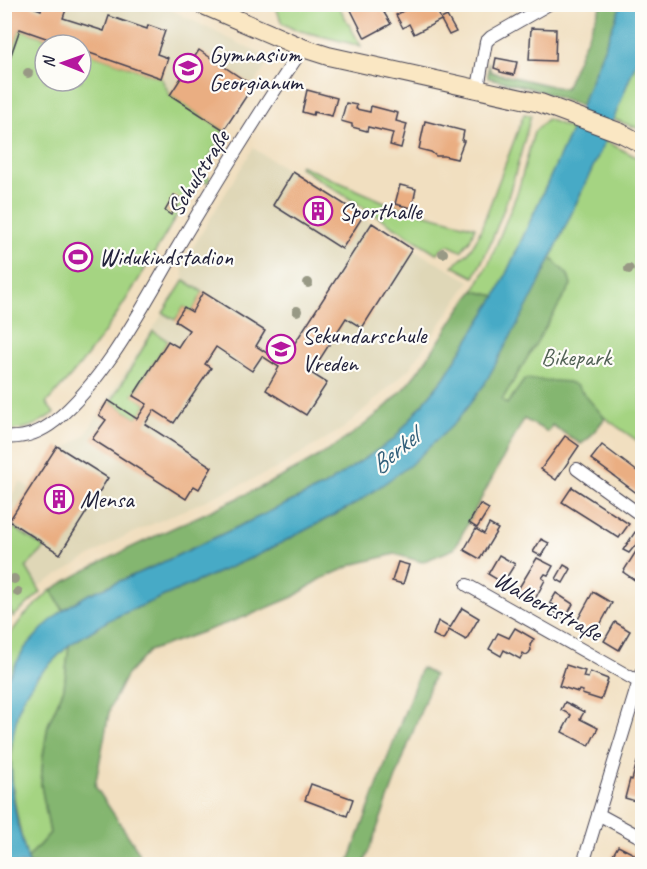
<svg xmlns="http://www.w3.org/2000/svg" width="647" height="869" viewBox="0 0 647 869" font-family="Caveat,sans-serif">
<style>
.built{fill:#dfd7b7}
.green{fill:#a5d482;stroke:#647b5e;stroke-width:1.5}
.forest{fill:#84b670;stroke:#536c56;stroke-width:1.5}
.water{fill:#46aac6;stroke:#346680;stroke-width:1.5}
.building{fill:#eaae82}
.lines{fill:none;stroke-linecap:round;stroke-linejoin:round}
.street-casing{stroke:#413e4f;stroke-width:14}
.secondary-casing{stroke:#413e4f;stroke-width:20}
.street{stroke:#fff;stroke-width:12}
.secondary{stroke:#fae7c3;stroke-width:18}
.tree{fill:#989985}
.labels{text-anchor:middle;stroke-width:4.5;stroke-linejoin:round;paint-order:stroke}
.poi-label{font-size:24px;fill:#22223b;stroke:#fdfcf7;text-anchor:start}
.street-label{font-size:24px;fill:#22223b;stroke:#fdfcf7}
.park-label{font-size:24px;fill:#506054;stroke:#fdfcf7}
.water-label{font-size:26px;font-style:italic;fill:#325f7a;stroke:#fdfcf7}
</style>
<rect width="100%" height="100%" fill="#fdfcf7"/>
<filter id="ink" filterUnits="userSpaceOnUse"><feTurbulence type="fractalNoise" baseFrequency=".0167" numOctaves="2"/><feDisplacementMap in="SourceGraphic" scale="12" xChannelSelector="R" yChannelSelector="G"/><feConvolveMatrix kernelMatrix="1 2 1 2 8 2 1 2 1" color-interpolation-filters="sRGB"/></filter>
<filter id="wash" filterUnits="userSpaceOnUse"><feTurbulence type="fractalNoise" baseFrequency=".008" numOctaves="4" result="noise"/><feDisplacementMap in="SourceGraphic" scale="24" xChannelSelector="R" yChannelSelector="G"/><feGaussianBlur stdDeviation="1.35" result="paint"/><feColorMatrix in="noise" values="0 0 0 0 0 0 0 0 0 0 0 0 0 0 0 0 0 1.4 0 .05"/><feComposite in="paint" operator="in"/></filter>
<g filter="url(#wash)">
<rect width="100%" height="100%" fill="#f1dfc0"/>
<g class="built">
<polygon points="5,5 161,5 271,59 224,130 170,95 81,61 81,45 45,45 5,117"/>
<polygon points="253,148 412,249 470,281 410,368 344,428 274,470 119,539 38,587 26,567 44,548 5,522 4,507 20,482 30,488 47,461 85,435 184,280 182,265"/>
</g>
<g class="green">
<polygon points="275,5 338,5 361,46 293,29 282,23"/>
<path d="M20,29L65,45H45V81H81V50L161,78L170,95L224,130L202,172L210,178L208,183L199,178C152,255 110,339 46,403L54,413C37,425 25,431 5,430L4,76Z"/>
<polygon points="642,47 642,130 613,119"/>
<path d="M524,114L531,115C516,173 503,223 474,277L453,266L468,253L478,237Z"/>
<polygon points="547,119 572,129 496,296 474,291 490,261 518,191 534,132"/>
<polygon points="605,141 642,160 642,245 634,257 642,263 642,444 605,418 589,438 581,444 552,425 548,432 524,418 484,385 535,292"/>
<polygon points="300,165 389,204 475,227 470,240 461,251 448,245 442,248 438,253 436,253 299,167"/>
<polygon points="184,280 203,292 192,312 184,307 175,320 163,313"/>
<polygon points="153,331 168,341 133,395 147,404 137,419 111,402"/>
<polygon points="5,522 45,548 26,567 41,592 13,617 5,598"/>
<path d="M51,590L63,610C39,632 20,654 5,683V641L23,617Z"/>
<path d="M69,645L64,688L48,725L43,757L41,785L50,833L27,859C14,810 0,740 26,693C37,674 54,660 69,645Z"/>
</g>
<g class="forest">
<polygon points="601,5 621,5 581,106 530,88 488,78 488,62 491,72 565,89"/>
<polygon points="551,258 568,275 571,285 502,400 507,404 525,379 569,382 577,386 605,418 589,438 581,444 552,425 548,432 524,419 454,549 422,562 395,554 355,564 321,579 293,597 250,615 149,651 126,676 110,708 95,786 139,852 141,864 30,864 27,859 50,833 41,785 43,757 48,725 64,688 69,645 109,620 258,555 355,504 535,292"/>
<path d="M474,291L496,296L444,378L394,439L324,486L155,566L87,595L63,610L51,590C106,557 165,532 223,505C279,479 336,452 382,410C403,392 420,370 435,347C448,329 458,308 474,291Z"/>
<polygon points="421,668 434,675 364,864 348,864"/>
</g>
<polygon class="water" points="621,5 642,5 642,47 605,141 535,292 484,385 456,422 409,466 355,504 258,555 109,620 69,645 37,677 25,694 18,711 10,751 12,792 18,826 29,864 5,864 5,683 25,648 45,626 63,610 87,595 155,566 324,486 394,439 444,378 496,296 572,129"/>
<g id="blocks">
<g class="building">
<polygon points="4,4 25,4 41,10 43,4 68,4 63,18 104,31 109,16 147,29 148,25 165,31 157,54 168,58 161,78 81,50 81,45 66,45 20,29 4,75"/>
<polygon points="352,4 380,6 391,24 365,38 349,6"/>
<polygon points="415,4 434,4 441,19 447,16 456,32 449,35 441,20 414,34 409,24 403,28 396,15"/>
<polygon points="531,28 556,29 555,61 529,60"/>
<polygon points="199,50 253,86 224,130 170,95"/>
<polygon points="496,58 517,62 514,75 500,72 500,70 494,68"/>
<polygon points="307,90 337,98 332,116 314,112 313,115 302,112"/>
<polygon points="346,103 357,105 356,109 370,112 371,106 398,113 396,121 407,124 401,148 390,145 393,133 368,127 367,131 352,127 352,124 341,121"/>
<polygon points="425,121 464,131 462,141 464,141 457,159 444,156 436,156 431,152 419,149"/>
<polygon points="293,172 363,216 342,249 273,205"/>
<polygon points="400,185 416,189 412,208 395,204"/>
<polygon points="174,195 181,199 171,215 165,211"/>
<polygon points="372,223 412,249 362,328 346,318 311,373 327,383 306,415 266,390 279,367 262,356 252,371 216,347 205,364 211,368 174,423 154,410 145,424 212,467 199,489 194,486 186,499 92,439 106,420 99,415 108,400 137,419 147,404 133,396 168,341 178,347 189,330 175,321 184,307 192,312 203,292 265,331 256,346 282,363"/>
<polygon points="565,436 579,446 556,480 541,469"/>
<polygon points="602,445 642,475 642,497 591,459"/>
<polygon points="57,446 108,478 60,554 9,521"/>
<polygon points="572,487 629,524 619,538 562,502"/>
<polygon points="480,504 489,509 477,528 469,523"/>
<polygon points="489,524 498,529 480,559 464,550 476,529 484,534"/>
<polygon points="635,532 642,537 629,553 623,550"/>
<polygon points="541,539 549,543 541,556 533,552"/>
<polygon points="642,542 642,585 623,572"/>
<polygon points="499,555 515,564 503,583 488,574"/>
<polygon points="537,558 553,566 548,575 545,574 542,578 545,580 534,601 517,591"/>
<polygon points="398,562 409,565 403,584 392,581"/>
<polygon points="564,565 571,569 563,583 556,579"/>
<polygon points="593,592 612,603 595,634 576,623"/>
<polygon points="556,593 573,604 565,619 551,610 554,605 550,603"/>
<polygon points="462,608 479,618 466,640 449,630 443,640 433,635 438,621 450,628"/>
<polygon points="615,622 630,631 619,650 604,641"/>
<polygon points="515,628 534,639 530,645 531,650 529,653 526,655 523,653 520,659 504,650 501,656 489,649 498,633 509,638"/>
<polygon points="566,665 585,671 583,677 588,678 590,672 608,679 601,700 582,694 583,691 579,690 578,692 559,686"/>
<polygon points="565,702 584,712 580,719 598,728 589,746 562,732 571,715 561,710"/>
<polygon points="637,762 642,764 642,803 625,798 630,779 632,780"/>
<polygon points="311,784 353,799 347,816 305,800"/>
<polygon points="618,846 638,856 634,864 608,864"/>
</g>
</g>
</g>
<g filter="url(#ink)">
<use href="#blocks" fill-opacity="0" stroke="#413e4f" stroke-width="1.5"/>
<g class="lines">
<g class="street-casing">
<g id="street">
<polyline points="478,88 486,42 491,37 549,4"/>
<path d="M4,437C23,439 41,432 55,421C106,379 143,306 176,250C217,181 258,114 303,48"/>
<polyline points="577,469 642,516"/>
<polyline points="467,585 639,682"/>
<polyline points="598,814 642,838"/>
<polyline points="583,864 642,671"/>
</g>
</g>
<g class="secondary-casing">
<polyline id="secondary" points="201,4 303,48 328,56 540,103 621,133 642,144"/>
</g>
<use href="#street" class="street"/>
<use href="#secondary" class="secondary"/>
</g>
<g class="tree">
<circle cx="28" cy="73" r="5"/>
<circle cx="443" cy="253" r="5"/>
<circle cx="629" cy="269" r="5"/>
<circle cx="308" cy="283" r="5"/>
<circle cx="297" cy="311" r="5"/>
<circle cx="14" cy="579" r="5"/>
<circle cx="18" cy="592" r="5"/>
</g>
</g>
<defs>
<g id="school-ring" transform="scale(1.5)"><circle r="9.5" fill="#fdfcf7" stroke="#b5179e" stroke-width="1.5"/><path d="M0-5L7-2L0 1L-7-2ZM-4 1L0 2.5L4 1V4Q0 6-4 4Z" fill="#b5179e"/></g>
<g id="building-ring" transform="scale(1.5)"><circle r="9.5" fill="#fdfcf7" stroke="#b5179e" stroke-width="1.5"/><path d="M-4-6H4V6H1V3H-1V6H-4ZM-2.5-4.3h1.7v1.8h-1.7ZM.8-4.3h1.7v1.8H.8ZM-2.5-1h1.7V.8h-1.7ZM.8-1h1.7V.8H.8Z" fill="#b5179e"/></g>
<g id="stadium-ring" transform="scale(1.5)"><circle r="9.5" fill="#fdfcf7" stroke="#b5179e" stroke-width="1.5"/><path d="M0-5a6.5 5 0 1 0 0 10a6.5 5 0 1 0 0-10ZM-3.5-1.8h7v3.6h-7Z" fill="#b5179e"/></g>
</defs>
<g fill-rule="evenodd">
<use href="#school-ring" x="188" y="68"/>
<use href="#building-ring" x="318" y="211"/>
<use href="#stadium-ring" x="78" y="257"/>
<use href="#school-ring" x="281" y="349"/>
<use href="#building-ring" x="59" y="499"/>
</g>
<g class="labels">
<g class="poi-label">
<text x="209" y="62">Gymnasium<tspan x="209" dy="28">Georgianum</tspan></text>
<text x="339" y="219">Sporthalle</text>
<text x="99" y="265">Widukindstadion</text>
<text x="302" y="343">Sekundarschule<tspan x="302" dy="28">Vreden</tspan></text>
<text x="80" y="507">Mensa</text>
</g>
<g class="street-label">
<text transform="translate(198 173) rotate(-58)" y="8">Schulstraße</text>
<text transform="translate(548 606) rotate(29)" y="8">Walbertstraße</text>
</g>
<g class="park-label">
<text x="576" y="365">Bikepark</text>
</g>
<g class="water-label">
<text transform="translate(394 451) rotate(-40)" y="9">Berkel</text>
</g>
</g>
<rect width="647" height="869" fill="none" stroke="#fdfcf7" stroke-width="24"/>
<g transform="translate(63 63) rotate(271)"><circle r="28" fill="#fdfcf7" stroke="#a5a5ac" stroke-width="1.5"/>
<path d="M0-4.5L10 22L0 15L-10 22Z" fill="#b5179e"/>
<text y="-9" font-size="16" font-weight="bold" text-anchor="middle" fill="#22223b">N</text>
</g>
</svg>
